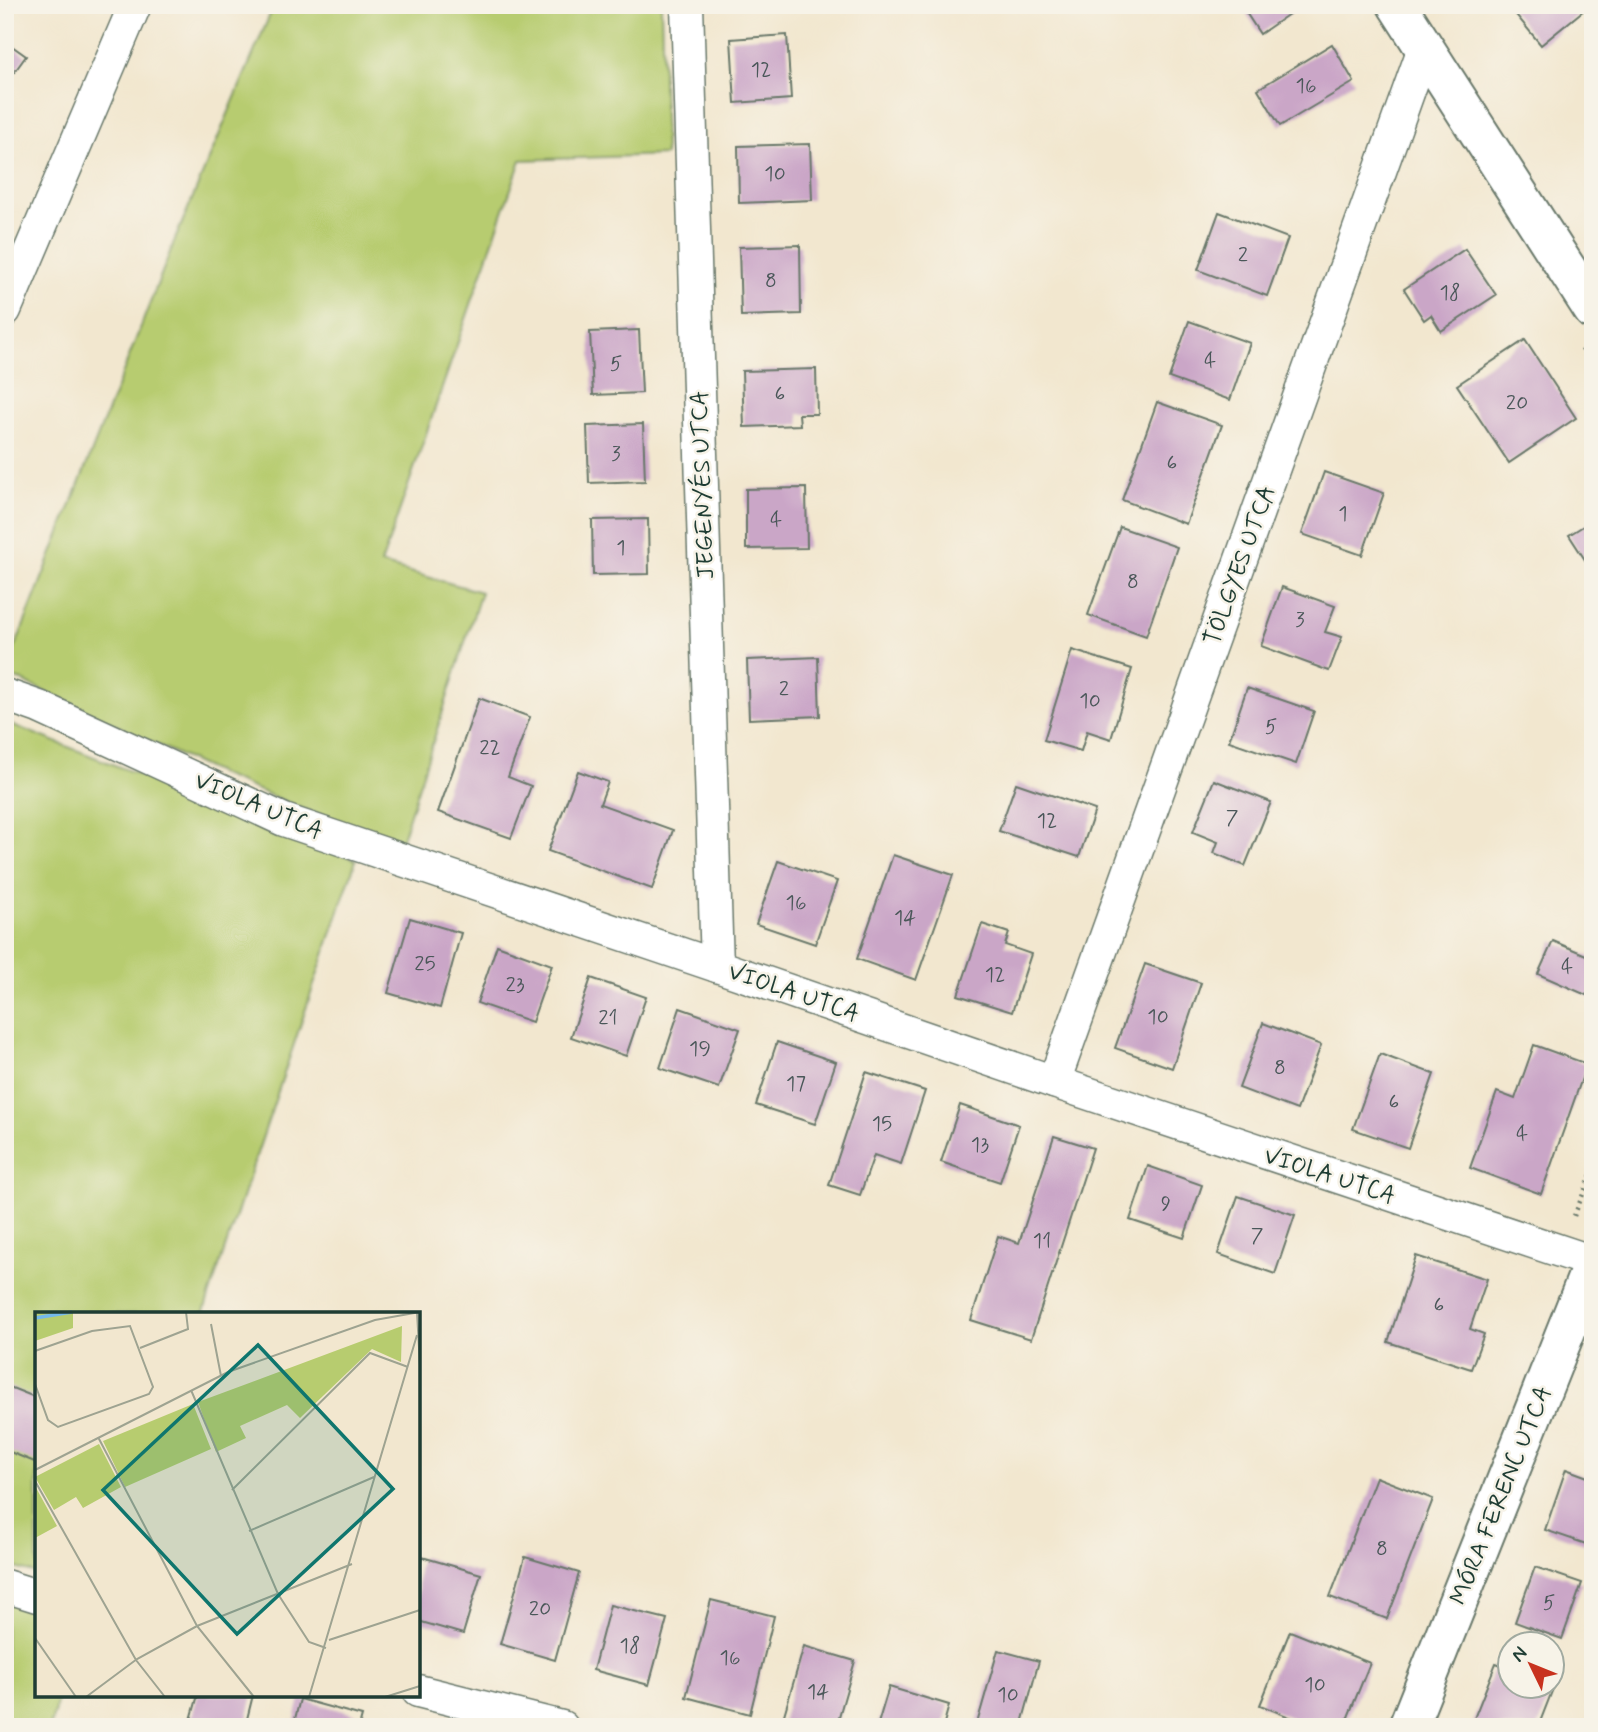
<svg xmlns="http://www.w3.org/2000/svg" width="1598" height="1732" viewBox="0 0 1598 1732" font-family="Mynerve,sans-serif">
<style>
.green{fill:#b7cc6f;stroke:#6b8452;stroke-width:2}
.building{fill:#caa6c7}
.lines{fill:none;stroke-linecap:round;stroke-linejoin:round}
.minor-casing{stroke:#69786a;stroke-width:35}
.tertiary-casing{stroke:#69786a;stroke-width:42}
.path{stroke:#69786a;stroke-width:4.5;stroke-dasharray:2 5;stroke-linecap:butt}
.minor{stroke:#fff;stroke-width:32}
.tertiary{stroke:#fff;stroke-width:38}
.labels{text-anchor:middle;stroke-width:5;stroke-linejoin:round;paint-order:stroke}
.number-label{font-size:21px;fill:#4a5759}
.street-label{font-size:24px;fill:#1f3d34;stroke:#f7f3e8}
.inset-river{fill:none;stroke:#75b9eb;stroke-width:3.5}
.inset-road{fill:none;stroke:#9ea391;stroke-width:2}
.view{fill:#0f766e;fill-opacity:0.15;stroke:#0f766e;stroke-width:3.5}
.inset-edge{fill:none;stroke:#1f3d34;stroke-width:3.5}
</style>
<rect width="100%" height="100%" fill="#f7f3e8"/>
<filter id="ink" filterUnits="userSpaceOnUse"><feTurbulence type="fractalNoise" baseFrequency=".0143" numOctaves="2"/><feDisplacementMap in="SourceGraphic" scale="14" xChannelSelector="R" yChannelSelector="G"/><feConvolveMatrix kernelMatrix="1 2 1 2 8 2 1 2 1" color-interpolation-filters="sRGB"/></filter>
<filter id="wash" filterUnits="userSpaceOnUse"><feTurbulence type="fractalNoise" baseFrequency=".00686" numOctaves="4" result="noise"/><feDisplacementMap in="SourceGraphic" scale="28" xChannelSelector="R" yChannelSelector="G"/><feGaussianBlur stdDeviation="1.57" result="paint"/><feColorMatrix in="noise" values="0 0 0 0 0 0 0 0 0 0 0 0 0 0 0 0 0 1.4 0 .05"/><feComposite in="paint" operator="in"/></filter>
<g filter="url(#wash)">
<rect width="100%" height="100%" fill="#f2e7cf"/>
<g class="green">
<polygon points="274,5 661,5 665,155 521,160 381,564 481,592 400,845 301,808 224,776 5,673 174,242"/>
<polygon points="5,722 356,860 203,1314 37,1314 37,1574 5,1565"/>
<polygon points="5,1586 37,1595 37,1695 59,1695 50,1727 5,1727"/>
</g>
<g id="blocks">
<g class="building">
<polygon points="1241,5 1302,5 1260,34"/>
<polygon points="1508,5 1590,5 1541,45"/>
<polygon points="787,35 791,99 735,103 731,39"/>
<polygon points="5,41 26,56 5,85"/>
<polygon points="1332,44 1354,82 1280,126 1258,89"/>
<polygon points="810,144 812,200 739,203 738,146"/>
<polygon points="1219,212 1288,238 1267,296 1198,270"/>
<polygon points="800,245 801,314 741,316 739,247"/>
<polygon points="1465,249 1496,295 1441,331 1431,315 1424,320 1404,289"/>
<polygon points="1189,321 1250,343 1230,400 1169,378"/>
<polygon points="639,330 642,393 593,395 590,332"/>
<polygon points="1525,340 1576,418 1509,463 1457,385"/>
<polygon points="816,369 817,414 799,414 800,425 744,427 742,371"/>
<polygon points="1157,402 1222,425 1186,524 1122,500"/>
<polygon points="643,424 645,481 589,483 587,426"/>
<polygon points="1324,472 1384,493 1362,555 1302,534"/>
<polygon points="806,488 807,548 746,549 746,489"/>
<polygon points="648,519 649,574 593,575 592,520"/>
<polygon points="1593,520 1593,572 1569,535"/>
<polygon points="1120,527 1177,547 1146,636 1088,615"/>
<polygon points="1282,587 1335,606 1325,632 1342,637 1329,671 1261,646"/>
<polygon points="1072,650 1132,669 1111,739 1087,731 1081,751 1044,740"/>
<polygon points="818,657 820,716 749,719 747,660"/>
<polygon points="1247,688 1314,711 1296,764 1229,741"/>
<polygon points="479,698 530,717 508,777 531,786 511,838 438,812"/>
<polygon points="578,771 608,782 600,804 673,830 652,889 548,851"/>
<polygon points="1214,780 1271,802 1245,866 1214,853 1218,842 1193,832"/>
<polygon points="1016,783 1095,810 1079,857 999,831"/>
<polygon points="893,855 953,875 916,980 857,959"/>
<polygon points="778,861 837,881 815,944 756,924"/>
<polygon points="410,918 461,933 440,1008 388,993"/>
<polygon points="982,924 1009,933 1005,945 1031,954 1012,1012 958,995"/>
<polygon points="1553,941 1593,958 1593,998 1538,974"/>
<polygon points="497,945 552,965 532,1022 477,1003"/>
<polygon points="1145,964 1201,983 1172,1068 1115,1048"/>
<polygon points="591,978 646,997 626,1056 571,1037"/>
<polygon points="680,1008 740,1029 719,1088 660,1068"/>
<polygon points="1263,1023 1321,1045 1297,1110 1239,1088"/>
<polygon points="777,1042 836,1062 815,1124 756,1105"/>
<polygon points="1534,1045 1587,1064 1541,1194 1470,1168 1497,1092 1515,1099"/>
<polygon points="1380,1054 1434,1074 1408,1148 1353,1129"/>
<polygon points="866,1072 925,1091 901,1164 874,1155 860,1195 829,1185"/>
<polygon points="960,1105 1019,1125 1000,1182 941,1162"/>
<polygon points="1054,1136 1093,1148 1031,1339 971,1320 998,1236 1019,1243"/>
<polygon points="1148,1166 1202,1185 1184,1238 1130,1220"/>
<polygon points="1238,1196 1295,1215 1275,1274 1218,1254"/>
<polygon points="1416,1256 1487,1279 1470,1329 1484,1334 1471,1369 1388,1342"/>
<polygon points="7,1386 37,1398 37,1463 5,1450"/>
<polygon points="1566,1469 1593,1479 1592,1546 1545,1530"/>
<polygon points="1376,1477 1433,1499 1387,1619 1330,1597"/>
<polygon points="422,1557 481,1574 463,1634 418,1621 418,1568"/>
<polygon points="525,1557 579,1573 555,1660 500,1644"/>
<polygon points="1535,1567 1582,1583 1562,1639 1515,1622"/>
<polygon points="711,1600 774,1616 750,1714 686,1697"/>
<polygon points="610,1605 667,1619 649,1685 593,1670"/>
<polygon points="1290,1631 1370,1663 1344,1727 1314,1727 1260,1705"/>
<polygon points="804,1646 855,1661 836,1727 798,1727 782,1722"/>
<polygon points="998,1650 1039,1661 1021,1727 976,1727"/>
<polygon points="1496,1663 1510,1668 1510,1686 1554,1686 1538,1727 1488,1727 1473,1721"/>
<polygon points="889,1687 949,1705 943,1727 877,1727"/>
<polygon points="198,1695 253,1695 245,1727 189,1727"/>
<polygon points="300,1699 362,1716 359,1727 293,1727"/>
</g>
</g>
</g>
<g filter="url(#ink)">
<use href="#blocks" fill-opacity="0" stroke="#69786a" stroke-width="2"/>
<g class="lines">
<g class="minor-casing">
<g id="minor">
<polyline points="687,5 717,966"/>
<polyline points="5,310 135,5"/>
<polyline points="5,695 39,707 284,820 717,966 1054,1082 1593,1262"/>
<polyline points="1054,1082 1424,48"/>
<polyline points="5,1586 37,1596"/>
<polyline points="418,1691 562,1727"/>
</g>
</g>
<g class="tertiary-casing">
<g id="tertiary">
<polyline points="1397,5 1593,310"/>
<polyline points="1408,1727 1593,1263"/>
</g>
</g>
<g class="path">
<polyline points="1582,349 1593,366"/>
<polyline points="1574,1216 1593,1170"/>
</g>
<use href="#minor" class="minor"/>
<use href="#tertiary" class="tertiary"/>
</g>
</g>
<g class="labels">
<g class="number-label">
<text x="761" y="76">12</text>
<text x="1306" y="92">16</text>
<text x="775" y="180">10</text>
<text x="1243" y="261">2</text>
<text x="771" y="287">8</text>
<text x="1450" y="299">18</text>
<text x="1210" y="367">4</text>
<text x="616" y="370">5</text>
<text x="780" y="400">6</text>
<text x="1517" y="409">20</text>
<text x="616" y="460">3</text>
<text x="1172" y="469">6</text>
<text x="1343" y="520">1</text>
<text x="776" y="526">4</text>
<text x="621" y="554">1</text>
<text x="1133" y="588">8</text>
<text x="1300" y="626">3</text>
<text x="784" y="695">2</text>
<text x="1090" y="707">10</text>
<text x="1271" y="733">5</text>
<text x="490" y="754">22</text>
<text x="1232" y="824">7</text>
<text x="1047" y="827">12</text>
<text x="796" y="909">16</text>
<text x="905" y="924">14</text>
<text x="425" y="970">25</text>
<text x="1567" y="973">4</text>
<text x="995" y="981">12</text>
<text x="515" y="991">23</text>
<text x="1158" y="1023">10</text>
<text x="608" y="1024">21</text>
<text x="700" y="1055">19</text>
<text x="1280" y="1074">8</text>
<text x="796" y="1090">17</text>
<text x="1394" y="1108">6</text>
<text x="882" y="1130">15</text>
<text x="1522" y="1140">4</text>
<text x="980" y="1151">13</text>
<text x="1166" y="1210">9</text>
<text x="1257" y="1242">7</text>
<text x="1042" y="1247">11</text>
<text x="1439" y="1311">6</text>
<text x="1382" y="1555">8</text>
<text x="1549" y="1609">5</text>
<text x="540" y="1615">20</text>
<text x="630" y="1652">18</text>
<text x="730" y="1664">16</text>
<text x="1315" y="1691">10</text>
<text x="818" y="1698">14</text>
<text x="1008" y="1701">10</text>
</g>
<g class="street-label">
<text transform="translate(702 485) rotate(-92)" y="8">JEGENYÉS UTCA</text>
<text transform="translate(1239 565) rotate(-70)" y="8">TÖLGYES UTCA</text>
<text transform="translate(259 805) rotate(23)" y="8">VIOLA UTCA</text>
<text transform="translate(794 992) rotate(19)" y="8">VIOLA UTCA</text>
<text transform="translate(1330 1175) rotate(18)" y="8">VIOLA UTCA</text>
<text transform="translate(1500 1495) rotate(-68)" y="8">MÓRA FERENC UTCA</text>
</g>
</g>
<g transform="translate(35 1312)">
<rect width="385" height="385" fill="#f2e7cf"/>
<path d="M0,0H38V16L0,29ZM367,14L366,50L337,37L265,106L252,93L205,114L211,126L181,140L163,90ZM158,92L176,137L90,175L68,129ZM64,132L86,175L48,196L41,185L19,198L0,165ZM0,174L22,214L0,226Z" fill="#b7cc6f"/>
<path class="inset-river" d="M0,6L37,0"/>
<path class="inset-road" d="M382,0L385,54M176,12L186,64M105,36L153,17L151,0M0,39L57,19L95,14L118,75L114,82L23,115L13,108L0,72M156,78L243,282L274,330L291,336M63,125L162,314L219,385M0,158L193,60L340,8L385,0M0,169L101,348L130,385M197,178L335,41L373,55M214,219L339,165M0,326L41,385M294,328L385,298M51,385L102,347L162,314L317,252M274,385L382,23M350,385L385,374"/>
<path class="view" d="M223,33L358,177L202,322L68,178Z"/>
<rect width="385" height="385" class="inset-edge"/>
</g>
<rect width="1598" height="1732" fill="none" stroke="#f7f3e8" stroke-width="28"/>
<g transform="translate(1531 1665) rotate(313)"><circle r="33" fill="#f7f3e8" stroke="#a1aaa0" stroke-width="2"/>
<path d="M0-5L12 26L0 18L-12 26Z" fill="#c8321e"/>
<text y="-10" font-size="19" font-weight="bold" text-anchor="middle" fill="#1f3d34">N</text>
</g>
</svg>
